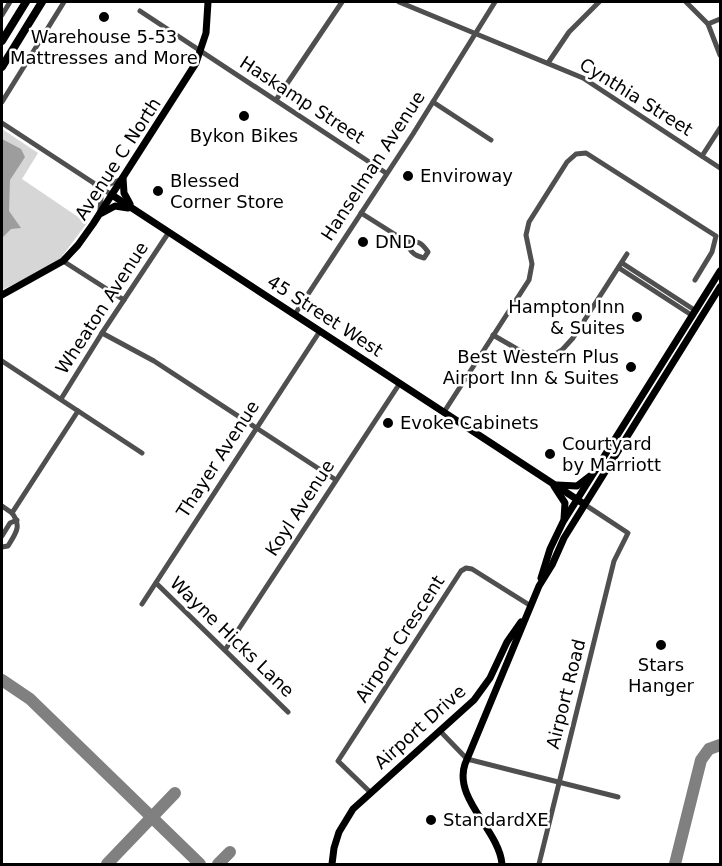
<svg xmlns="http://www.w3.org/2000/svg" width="722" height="866" viewBox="0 0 722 866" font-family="'DejaVu Sans',sans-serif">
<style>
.green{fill:#d6d6d6}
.water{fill:#9d9d9d}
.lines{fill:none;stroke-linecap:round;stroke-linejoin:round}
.taxiway{stroke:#808080;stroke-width:12}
.minor{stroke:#4f4f4f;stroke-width:5}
.major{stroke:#000;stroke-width:7}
.highway{stroke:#000;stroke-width:8}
.poi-dot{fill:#000;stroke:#fff;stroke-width:2}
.labels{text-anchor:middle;stroke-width:5;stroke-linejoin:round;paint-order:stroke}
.poi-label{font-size:18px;fill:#000;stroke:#fff;text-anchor:start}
.street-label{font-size:18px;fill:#000;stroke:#fff}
</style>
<rect width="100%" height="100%" fill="#fff"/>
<polygon class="green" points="2,129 38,153 22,179 87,223 60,259 41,271 2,290"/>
<polygon class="water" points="2,139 21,149 25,157 10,180 9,211 21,228 11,229 2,238"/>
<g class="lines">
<g class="taxiway">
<polyline points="2,680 30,699 200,864"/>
<polyline points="107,864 175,793"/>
<polyline points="218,864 230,852"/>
<polyline points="675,864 701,760 709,749 720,745"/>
</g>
<g class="minor">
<polyline points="399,2 583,78 720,168"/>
<polyline points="686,2 708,24 720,55"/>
<polyline points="140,11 386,173"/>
<polyline points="2,15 10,2"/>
<polyline points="708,24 720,19"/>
<polyline points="548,63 569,32 599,2"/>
<polyline points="276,100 342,2"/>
<polyline points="2,102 64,2"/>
<polyline points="433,102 491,140"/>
<polyline points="2,123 112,195"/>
<polyline points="702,156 720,128"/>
<polyline points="96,184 110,184 122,179"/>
<polyline points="95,185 101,198 100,210"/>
<path d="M361,213L407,242C409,252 415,256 424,258L428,252C422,243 418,240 407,242"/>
<polyline points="63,261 124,300"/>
<polyline points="622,263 696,311"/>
<polyline points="619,268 693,316"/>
<polyline points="295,314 413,134 495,2"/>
<polyline points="102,333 154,361 336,480"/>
<polyline points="493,335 529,356 541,358 552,356 562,350 573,338 627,254"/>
<polyline points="2,361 142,453"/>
<polyline points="61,399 102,333 169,232"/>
<polyline points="444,412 529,280 532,264 526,235 529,222 567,162 576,154 586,153 716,236 712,252 695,280"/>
<polyline points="2,506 12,513"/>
<polyline points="2,536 10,523 17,520"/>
<path d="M2,547L8,546C16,533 22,526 12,513L78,411"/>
<polyline points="156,583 288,712"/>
<polyline points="142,604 320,331"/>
<polyline points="225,650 400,383"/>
<polyline points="440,731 467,759 618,797"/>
<polyline points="370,792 338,761 461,571 466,568 472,569 531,606"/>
<polyline points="539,864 614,561 628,533 584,504"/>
</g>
<g class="major">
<polyline points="123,178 124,193 130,204"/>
<polyline points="112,195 584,504"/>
<polyline points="102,213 115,206 128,208"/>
<polyline points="2,295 63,261 78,245 93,224 196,63 206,33 208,2"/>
<polyline points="557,485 577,486 590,476"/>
<polyline points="554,486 565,503 564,519"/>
<polyline points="541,578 550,549 563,522 720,271"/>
<polyline points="332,864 334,848 339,832 353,809 474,700 490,678 507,642 521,622"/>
<path d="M502,864C499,830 453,799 465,764L539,586L552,565L564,538L720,287"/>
</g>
<g class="highway">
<polyline points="2,41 26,2"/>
<polyline points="2,67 42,2"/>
</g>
</g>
<g class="poi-dot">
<circle cx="104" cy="17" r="6"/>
<circle cx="244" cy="116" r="6"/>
<circle cx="408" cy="176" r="6"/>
<circle cx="158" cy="191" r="6"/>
<circle cx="363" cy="242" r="6"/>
<circle cx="637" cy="317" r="6"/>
<circle cx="631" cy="367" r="6"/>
<circle cx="388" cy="423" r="6"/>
<circle cx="550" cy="454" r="6"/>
<circle cx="661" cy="645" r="6"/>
<circle cx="431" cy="820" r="6"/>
</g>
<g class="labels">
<g class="poi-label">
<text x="104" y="43" text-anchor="middle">Warehouse 5-53<tspan x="104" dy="21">Mattresses and More</tspan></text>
<text x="244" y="142" text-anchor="middle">Bykon Bikes</text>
<text x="420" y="182">Enviroway</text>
<text x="170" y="187">Blessed<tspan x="170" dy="21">Corner Store</tspan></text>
<text x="375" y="248">DND</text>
<text x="625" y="313" text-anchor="end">Hampton Inn<tspan x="625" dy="21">&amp; Suites</tspan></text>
<text x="619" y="363" text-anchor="end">Best Western Plus<tspan x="619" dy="21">Airport Inn &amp; Suites</tspan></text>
<text x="400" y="429">Evoke Cabinets</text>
<text x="562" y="450">Courtyard<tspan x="562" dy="21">by Marriott</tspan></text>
<text x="661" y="671" text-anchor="middle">Stars<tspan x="661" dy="21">Hanger</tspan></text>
<text x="443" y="826">StandardXE</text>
</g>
<g class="street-label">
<text transform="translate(636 97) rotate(32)" y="6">Cynthia Street</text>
<text transform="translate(302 100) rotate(33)" y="6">Haskamp Street</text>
<text transform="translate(118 159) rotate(-57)" y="6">Avenue C North</text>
<text transform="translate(373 166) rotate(-57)" y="6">Hanselman Avenue</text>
<text transform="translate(102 308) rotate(-57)" y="6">Wheaton Avenue</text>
<text transform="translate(325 316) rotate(33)" y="6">45 Street West</text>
<text transform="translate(218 459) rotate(-57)" y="6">Thayer Avenue</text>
<text transform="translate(300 508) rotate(-57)" y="6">Koyl Avenue</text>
<text transform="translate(232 637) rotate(44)" y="6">Wayne Hicks Lane</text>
<text transform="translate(400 639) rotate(-57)" y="6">Airport Crescent</text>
<text transform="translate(566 694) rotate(-76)" y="6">Airport Road</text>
<text transform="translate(420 727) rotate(-42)" y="6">Airport Drive</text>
</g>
</g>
<rect width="722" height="866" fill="none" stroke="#000000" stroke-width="6"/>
</svg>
